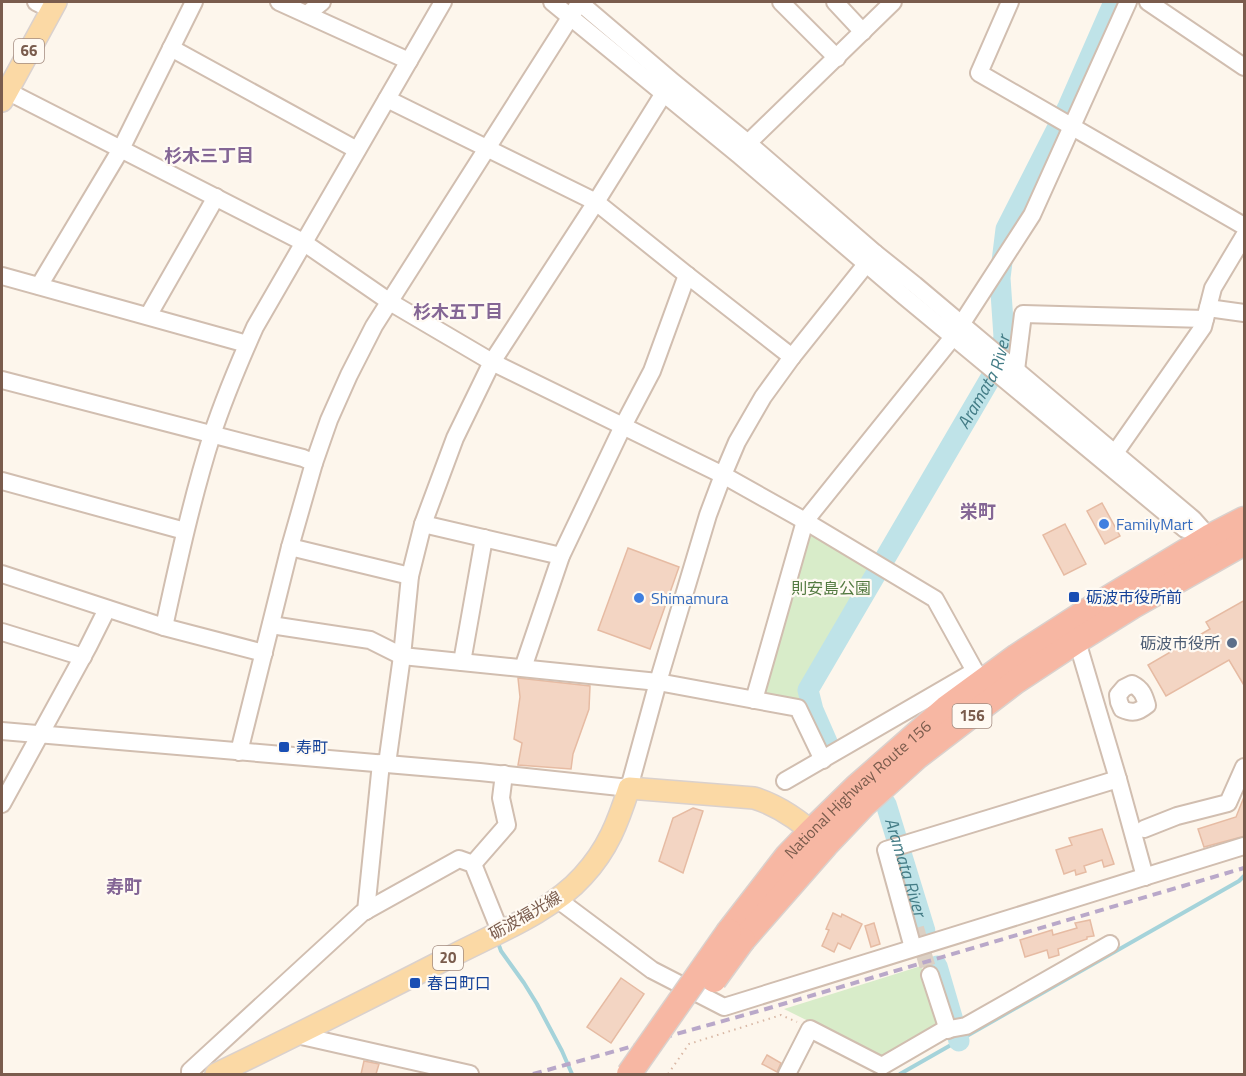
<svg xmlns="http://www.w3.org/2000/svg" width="1246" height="1076" viewBox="0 0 1246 1076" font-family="'Titillium Web','Noto Sans JP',sans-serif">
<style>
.green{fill:#d8ecc9}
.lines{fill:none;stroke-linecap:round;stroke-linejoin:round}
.stream{stroke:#a5d3da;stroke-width:4}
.river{stroke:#bfe3e8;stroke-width:21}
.building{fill:#f3d5c3;stroke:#e6bba3;stroke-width:1.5}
.minor-tunnel{stroke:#dcd0c4;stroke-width:16;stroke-dasharray:16 8;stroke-linecap:butt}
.minor-casing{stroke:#d1beb0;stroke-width:20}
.major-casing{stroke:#dad1cd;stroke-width:24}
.highway-casing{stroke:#dad1cd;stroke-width:27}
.path{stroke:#d9b8a5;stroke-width:2;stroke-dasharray:1.5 4.5;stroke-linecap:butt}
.minor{stroke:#fff;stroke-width:16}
.major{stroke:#fbd9a5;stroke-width:21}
.highway{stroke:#f7b7a3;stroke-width:24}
.rail{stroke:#b9a8c9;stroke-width:4;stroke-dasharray:9 6;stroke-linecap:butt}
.highway-bridge-casing{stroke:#dad1cd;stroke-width:27;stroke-linecap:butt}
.highway-bridge{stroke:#f7b7a3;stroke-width:24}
.shop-dot{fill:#3f7fe0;stroke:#fffaf3;stroke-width:2}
.transit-dot{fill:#1a4fb4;stroke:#fffaf3;stroke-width:2}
.service-dot{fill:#5c6f8a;stroke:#fffaf3;stroke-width:2}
.labels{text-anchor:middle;stroke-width:4.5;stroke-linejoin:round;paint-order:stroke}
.shield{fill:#fffaf3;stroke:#a28b7f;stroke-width:1.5}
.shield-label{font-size:15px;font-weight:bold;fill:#7a5c4d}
.shop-label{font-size:16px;fill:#366cbe;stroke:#fffaf3;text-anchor:start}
.park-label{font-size:16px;fill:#537a41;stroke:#fffaf3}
.transit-label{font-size:16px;fill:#164399;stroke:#fffaf3;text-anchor:start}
.service-label{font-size:16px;fill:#4e5e75;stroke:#fffaf3;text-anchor:end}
.street-label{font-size:16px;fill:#7a5c4d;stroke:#fffaf3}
.neighbourhood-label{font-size:18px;font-weight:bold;fill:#846695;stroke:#fffaf3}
.water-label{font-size:18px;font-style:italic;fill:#437c86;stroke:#fffaf3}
</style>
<rect width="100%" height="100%" fill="#fdf6ec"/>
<g class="green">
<polygon points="807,526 884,573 818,686 816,703 762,694"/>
<polygon points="921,966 943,1027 883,1058 784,1009"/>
</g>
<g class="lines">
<g class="stream">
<polyline points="497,940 501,951 524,983 537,1004 562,1051 572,1074"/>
<polyline points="900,1074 1239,881 1244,876"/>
</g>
<g class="river">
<path id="s1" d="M827,742L813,710L808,690L997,367L1004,337L1000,278L1006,229L1068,107L1114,2"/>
<path id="s2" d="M886,804L925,931"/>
<polyline points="937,966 959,1041"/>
</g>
</g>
<g class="building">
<polygon points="1102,503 1120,536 1105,544 1087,511"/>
<polygon points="1065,524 1086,564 1064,575 1043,535"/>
<polygon points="628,548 679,567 650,649 598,630"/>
<polygon points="1245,600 1245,687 1229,660 1166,696 1148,665 1210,629 1206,622"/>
<polygon points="518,678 590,686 589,709 573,754 571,769 518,765 522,743 514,739 520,697"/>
<polygon points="1244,797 1245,836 1204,847 1198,829 1236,817"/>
<polygon points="693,808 703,811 683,873 659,861 673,818"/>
<polygon points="1102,829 1114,864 1104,867 1102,860 1084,866 1086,872 1076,875 1075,870 1064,874 1056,850 1072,845 1069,838"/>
<polygon points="833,913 841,917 842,914 862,924 850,949 838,943 834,952 822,946 829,930 826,929"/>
<polygon points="1090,920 1094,936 1087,937 1087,939 1058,949 1059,955 1049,958 1047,950 1025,957 1020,940 1052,930 1053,935 1077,928 1075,923"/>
<polygon points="874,923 880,944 871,947 865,926"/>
<polygon points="621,978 644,994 611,1043 587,1027"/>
<polygon points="767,1055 781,1063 777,1072 762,1064"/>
<polygon points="364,1061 379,1064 376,1074 361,1074"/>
</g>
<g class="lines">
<polyline class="minor-tunnel" points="916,928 930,975"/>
<g class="minor-casing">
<g id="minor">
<polyline points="36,2 52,10"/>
<polyline points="279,2 409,61"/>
<polyline points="552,2 739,155 905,297 1185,529 1214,539"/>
<polyline points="579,2 672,81 748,143 875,253 915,285 1193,519 1209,537"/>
<polyline points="781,2 837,58"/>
<polyline points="835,2 863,32"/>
<polyline points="1010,2 979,73 1244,226"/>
<polyline points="1148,2 1244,67"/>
<polyline points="307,14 322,2"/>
<polyline points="171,48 357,150"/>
<polyline points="7,91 303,242 390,302 492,362 723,475 805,521 935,599 981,682"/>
<polyline points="387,99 596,202 687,275 792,357"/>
<polyline points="748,143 893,2"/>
<polyline points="2,276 247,344"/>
<polyline points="39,286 121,149 194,2"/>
<polyline points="1208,308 1244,313"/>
<polyline points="148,316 216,197"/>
<polyline points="1016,370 1023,314 1205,319"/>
<polyline points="2,380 303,458 314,463"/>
<polyline points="1115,453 1203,327 1213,288 1244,236"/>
<polyline points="2,481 185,531"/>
<polyline points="423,524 561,556"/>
<polyline points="290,547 410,576"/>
<polyline points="2,574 164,627 264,653"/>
<polyline points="271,625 370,640 402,656 658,682 798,708 823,760"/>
<path d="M164,627C178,563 192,498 212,435C224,398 239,363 255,327L443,2"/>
<polyline points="2,632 83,657"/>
<polyline points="1077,641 1118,779 1145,877"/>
<polyline points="462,662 484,538"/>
<polyline points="523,668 561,556 623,426 652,371 687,275"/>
<path d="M1132,684C1142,689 1144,695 1147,705C1138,712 1133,714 1122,709L1119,702L1118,695L1124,688Z"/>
<polyline points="754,700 805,521 953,337 1032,215 1128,2"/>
<polyline points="2,731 480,772 629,788 658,682 708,515 723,475 737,442 763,397 792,357 875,253"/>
<polyline points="239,752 290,547 314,463 329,420 349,375 374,326 580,2"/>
<polyline points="387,764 402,656 410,576 423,524 455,438 492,362 596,202 664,93"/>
<polyline points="785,781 975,671"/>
<polyline points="2,804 88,647 107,609"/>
<polyline points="1144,829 1177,816 1228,803 1244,767"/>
<polyline points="473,864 507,825 501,798 504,774"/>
<polyline points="557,899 652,970 724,1007 1244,846"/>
<polyline points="366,911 381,763"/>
<polyline points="913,948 886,850 1118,779"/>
<polyline points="930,975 948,1030"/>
<polyline points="297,1035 470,1074"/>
<polyline points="190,1074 190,1071 362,913 459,859 473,864 500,931"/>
<polyline points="787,1074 810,1029 882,1066 944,1030 966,1026 1110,944"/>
</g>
</g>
<g class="major-casing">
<g id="major">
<polyline points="2,101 56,2"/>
<path d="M216,1074C295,1036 374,996 452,956C494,934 551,912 583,876C608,849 618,822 629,788L754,798C780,806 802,822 822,841"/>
</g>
</g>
<g class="highway-casing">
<g id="highway">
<path id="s3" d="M729,931L787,856L811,831L856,787L946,708L1017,656L1085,612L1209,537L1244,519"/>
<polyline points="743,940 826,845 865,804 917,757 1015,682 1077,641 1133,606 1244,543"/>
</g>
</g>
<polyline class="path" points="668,1074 689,1044 781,1015 797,1022"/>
<use href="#minor" class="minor"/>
<use href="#major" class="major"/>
<use href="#highway" class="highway"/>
<polyline class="rail" points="533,1074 766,1009 1244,868"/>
<g class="highway-bridge-casing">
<g id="highway-bridge">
<polyline points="714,980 743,940"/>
<polyline points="629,1074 729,931"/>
</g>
</g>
<use href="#highway-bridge" class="highway-bridge"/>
</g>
<g class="shop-dot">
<circle cx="1104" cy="524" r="6"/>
<circle cx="639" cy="598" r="6"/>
</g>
<g class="transit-dot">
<rect x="1068" y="591" width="12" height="12" rx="3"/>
<rect x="278" y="741" width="12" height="12" rx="3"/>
<rect x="409" y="977" width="12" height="12" rx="3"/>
</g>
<circle class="service-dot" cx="1232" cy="643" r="6"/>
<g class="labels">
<g class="shield">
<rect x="14" y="39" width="30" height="24" rx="4.5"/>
<rect x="952.5" y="704" width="39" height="24" rx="4.5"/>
<rect x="433" y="946" width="30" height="24" rx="4.5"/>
</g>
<g class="shield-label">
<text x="29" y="56">66</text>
<text x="972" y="721">156</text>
<text x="448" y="963">20</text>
</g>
<g class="shop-label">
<text x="1116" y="530">FamilyMart</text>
<text x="651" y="604">Shimamura</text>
</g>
<g class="park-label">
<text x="831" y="594">則安島公園</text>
</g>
<g class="transit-label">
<text x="1086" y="603">砺波市役所前</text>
<text x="296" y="753">寿町</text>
<text x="427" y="989">春日町口</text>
</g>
<g class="service-label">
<text x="1220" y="649">砺波市役所</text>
</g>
<g class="street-label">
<text dy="6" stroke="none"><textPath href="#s3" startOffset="192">National Highway Route 156</textPath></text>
<text transform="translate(525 915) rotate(-30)" y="6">砺波福光線</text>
</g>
<g class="neighbourhood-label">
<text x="209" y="162">杉木三丁目</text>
<text x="458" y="318">杉木五丁目</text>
<text x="978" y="518">栄町</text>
<text x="124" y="893">寿町</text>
</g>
<g class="water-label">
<text dy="6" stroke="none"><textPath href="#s1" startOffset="411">Aramata River</textPath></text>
<text dy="6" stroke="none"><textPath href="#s2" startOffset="66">Aramata River</textPath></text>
</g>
</g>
<rect width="1246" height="1076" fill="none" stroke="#7a5c4d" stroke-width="6"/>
</svg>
